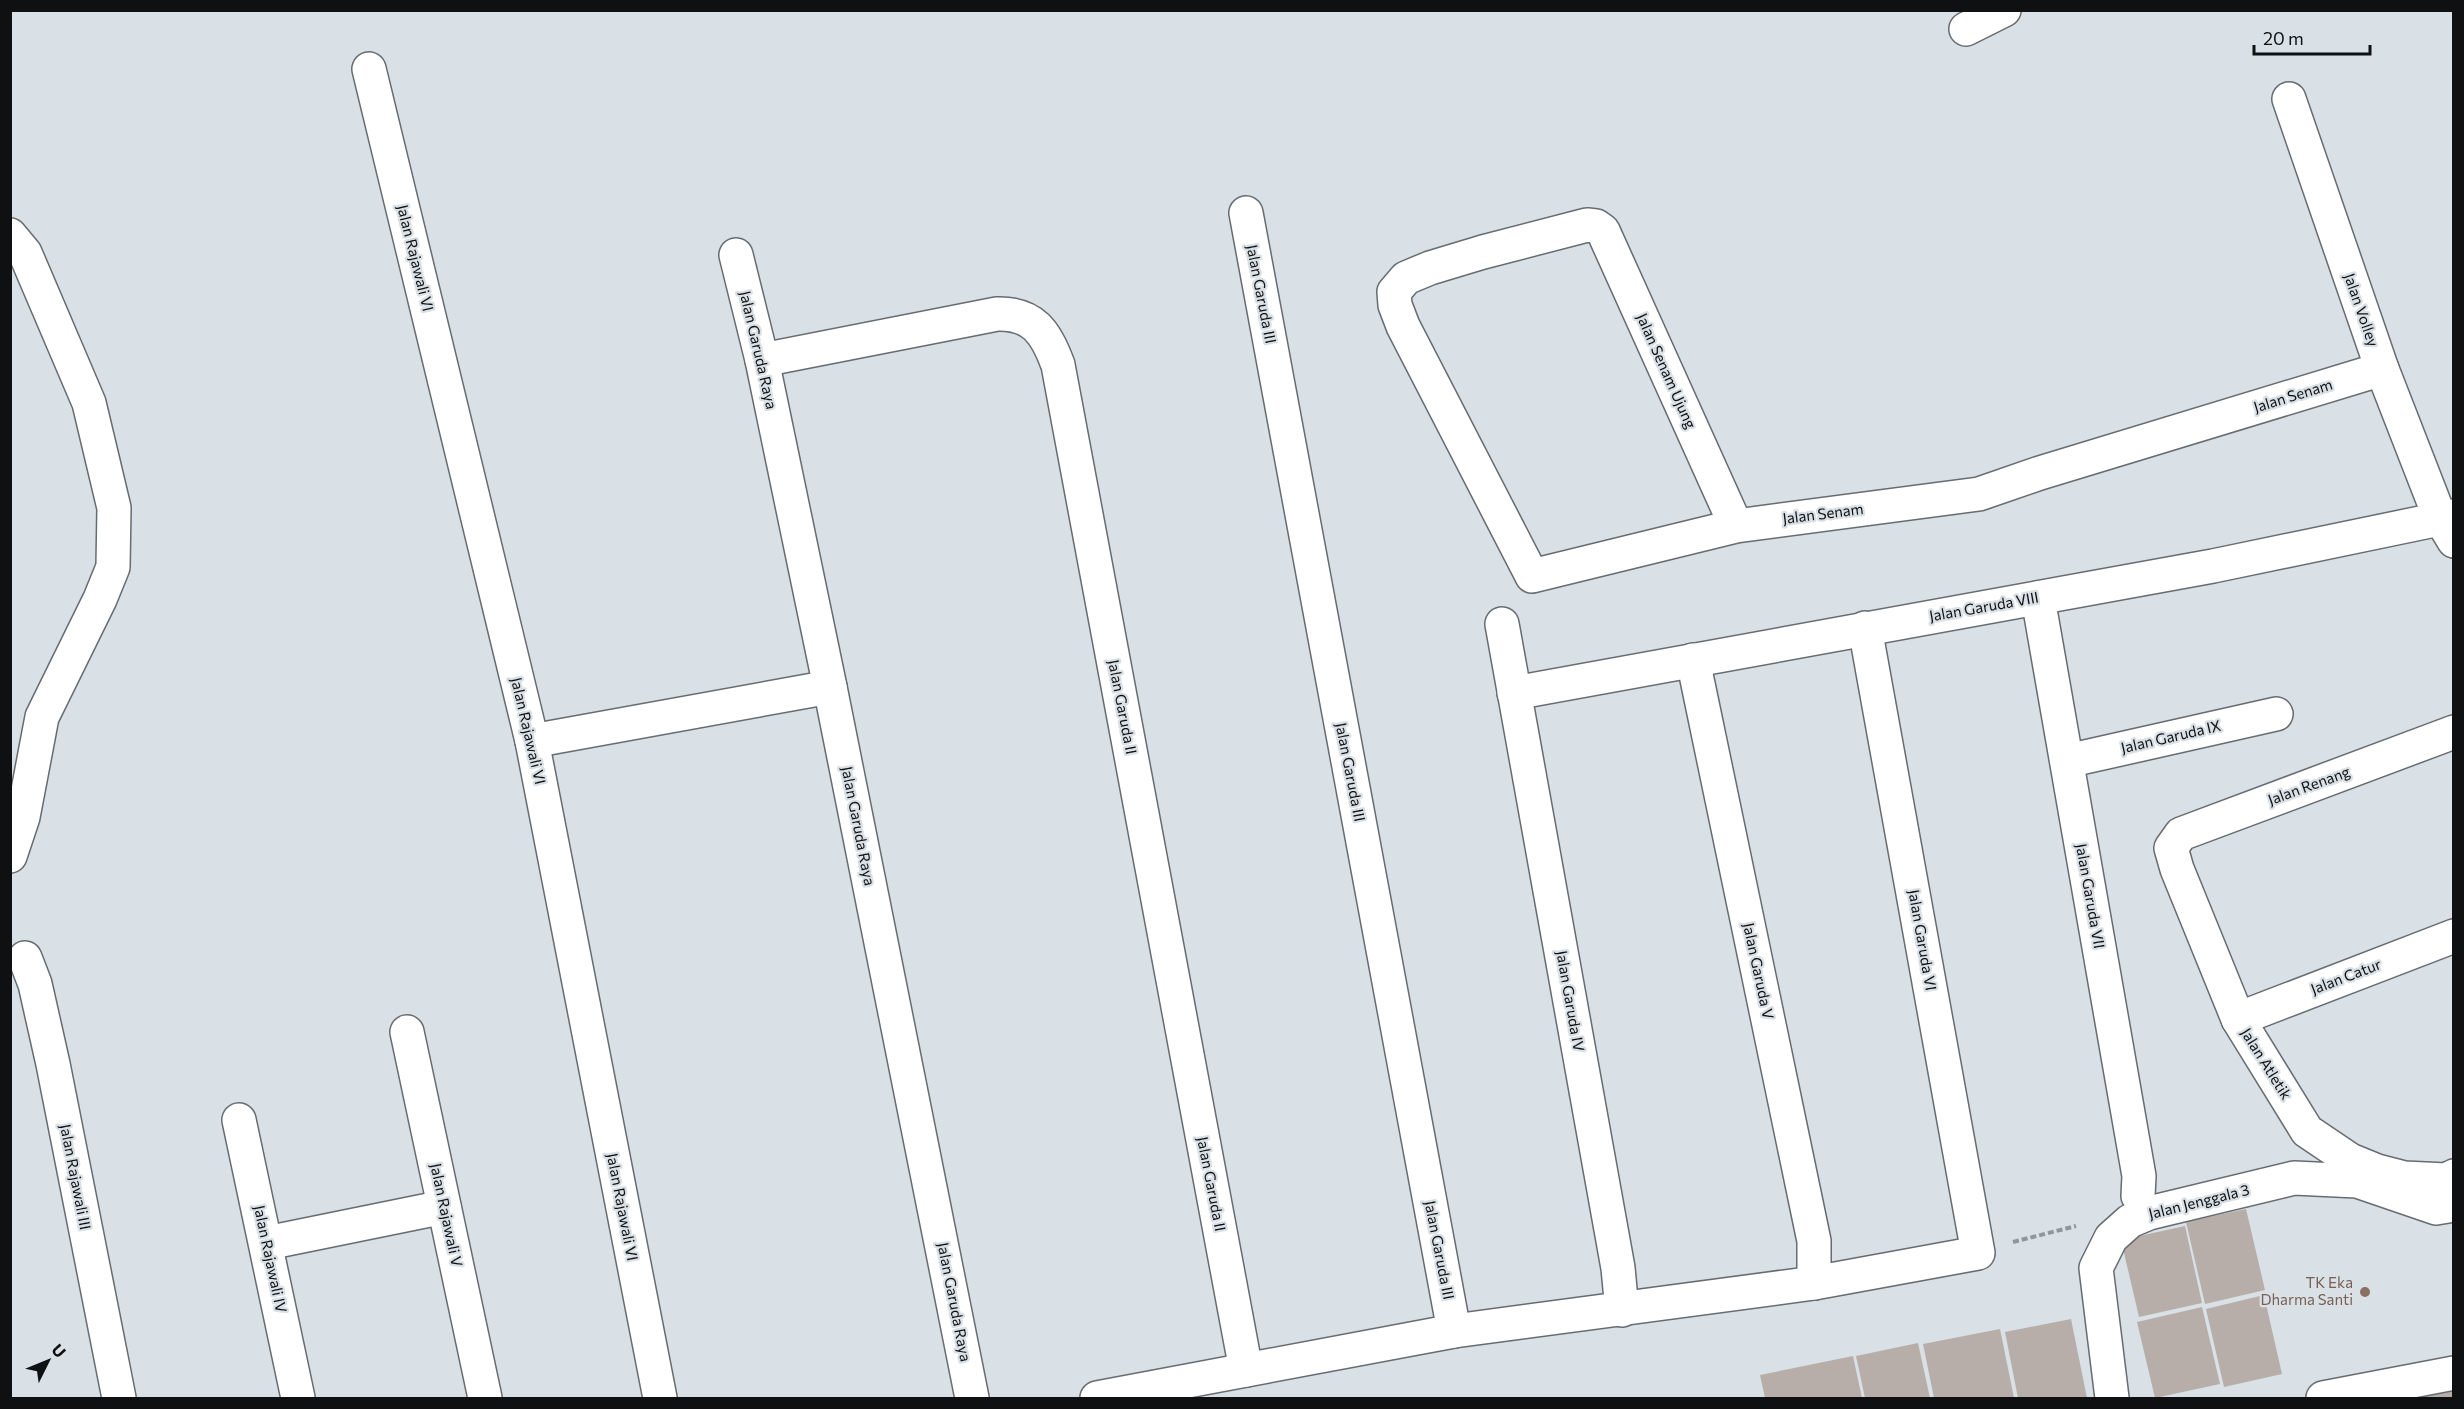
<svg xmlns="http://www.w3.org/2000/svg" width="2464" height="1409" viewBox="0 0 2464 1409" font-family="Commissioner,sans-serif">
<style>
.building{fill:#b7aeaa}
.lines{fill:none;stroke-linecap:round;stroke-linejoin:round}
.minor-casing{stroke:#666c71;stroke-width:36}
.path{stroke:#91969b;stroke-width:4;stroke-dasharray:6 3;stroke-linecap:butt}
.minor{stroke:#fff;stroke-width:33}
.education-dot{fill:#8d6e63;stroke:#d9e0e6;stroke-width:2}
.labels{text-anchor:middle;stroke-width:4.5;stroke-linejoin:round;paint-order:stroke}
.street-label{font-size:15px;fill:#0e1012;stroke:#d9e0e6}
.education-label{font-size:15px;fill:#785e54;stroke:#d9e0e6;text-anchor:end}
</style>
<rect width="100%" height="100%" fill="#d9e0e6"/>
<g class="building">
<polygon points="2246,1209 2265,1290 2205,1304 2186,1222"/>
<polygon points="2185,1226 2202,1303 2139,1317 2121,1240"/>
<polygon points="2264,1295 2282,1374 2224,1387 2206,1309"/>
<polygon points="2202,1307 2220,1384 2155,1398 2137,1322"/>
<polygon points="2071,1319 2087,1398 2018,1398 2005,1332"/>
<polygon points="2000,1329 2014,1398 1934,1398 1923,1344"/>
<polygon points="1918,1343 1930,1398 1865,1398 1856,1356"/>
<polygon points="1853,1356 1862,1398 1765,1398 1760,1375"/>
<polygon points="2454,1390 2454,1398 2415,1398 2414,1397"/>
</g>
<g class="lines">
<g class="minor-casing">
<g id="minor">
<polyline points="1966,29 2004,10"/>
<polyline points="369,69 532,741 660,1398"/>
<polyline points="2289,99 2382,369 2440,518 2454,541"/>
<polyline points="1246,213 1454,1331"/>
<polyline points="10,235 25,253 89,403 114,508 113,567 100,599 42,717 23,817 10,856"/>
<polyline points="736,255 762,360 830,687 972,1398"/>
<path d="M762,360L997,314C1033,313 1046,332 1058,365L1246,1370"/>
<polyline points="1736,526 1603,231 1596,226 1587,225 1483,252 1430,268 1406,278 1394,292 1395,305 1403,326 1532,576 1736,526 1979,494 2040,473 2382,369"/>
<polyline points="2038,598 2139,1176 2138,1196"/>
<polyline points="1502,624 1618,1268 1622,1310"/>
<polyline points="1693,660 1814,1241 1814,1283"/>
<polyline points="1514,693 2213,566 2454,516"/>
<polyline points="2454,732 2181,834 2171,848 2177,869 2238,1019 2307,1131 2350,1160 2377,1171 2404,1178 2446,1180 2454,1176"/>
<polyline points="532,741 830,687"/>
<polyline points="2067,761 2276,714"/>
<polyline points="25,958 35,984 53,1064 119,1398"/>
<polyline points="2238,1019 2454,936"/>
<polyline points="407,1032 485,1398"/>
<polyline points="239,1120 298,1398"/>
<polyline points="267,1243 444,1207"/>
<polyline points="1097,1398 1454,1331 1814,1283 1978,1253 1865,628"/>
<polyline points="2112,1398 2096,1268 2111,1238 2130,1221 2149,1213 2294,1178 2357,1181 2436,1208 2454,1205"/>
<polyline points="2323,1398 2454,1373"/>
</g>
</g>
<polyline class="path" points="2013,1242 2076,1226"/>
<use href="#minor" class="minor"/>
</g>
<circle class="education-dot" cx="2365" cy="1292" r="6"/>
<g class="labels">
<g class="street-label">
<text transform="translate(415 258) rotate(76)" y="5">Jalan Rajawali VI</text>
<text transform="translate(1261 294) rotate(79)" y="5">Jalan Garuda III</text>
<text transform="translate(2361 310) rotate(71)" y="5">Jalan Volley</text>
<text transform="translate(758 350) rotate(77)" y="5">Jalan Garuda Raya</text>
<text transform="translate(1666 371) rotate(66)" y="5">Jalan Senam Ujung</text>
<text transform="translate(2293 396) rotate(-17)" y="5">Jalan Senam</text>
<text transform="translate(1823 514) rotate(-7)" y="5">Jalan Senam</text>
<text transform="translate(1984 607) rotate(-10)" y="5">Jalan Garuda VIII</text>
<text transform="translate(1122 707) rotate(79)" y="5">Jalan Garuda II</text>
<text transform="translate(528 731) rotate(77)" y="5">Jalan Rajawali VI</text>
<text transform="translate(2171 737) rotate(-13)" y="5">Jalan Garuda IX</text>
<text transform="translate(1350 772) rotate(79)" y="5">Jalan Garuda III</text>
<text transform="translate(2309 786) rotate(-20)" y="5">Jalan Renang</text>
<text transform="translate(858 826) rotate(79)" y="5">Jalan Garuda Raya</text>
<text transform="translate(2090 896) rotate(80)" y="5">Jalan Garuda VII</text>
<text transform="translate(1922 940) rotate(80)" y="5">Jalan Garuda VI</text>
<text transform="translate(1758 971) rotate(78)" y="5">Jalan Garuda V</text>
<text transform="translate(2346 977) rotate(-21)" y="5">Jalan Catur</text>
<text transform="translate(1570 1001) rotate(80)" y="5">Jalan Garuda IV</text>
<text transform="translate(2266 1064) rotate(58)" y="5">Jalan Atletik</text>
<text transform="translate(75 1177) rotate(79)" y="5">Jalan Rajawali III</text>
<text transform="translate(1211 1184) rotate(79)" y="5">Jalan Garuda II</text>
<text transform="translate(2199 1202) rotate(-14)" y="5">Jalan Jenggala 3</text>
<text transform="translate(622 1207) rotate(79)" y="5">Jalan Rajawali VI</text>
<text transform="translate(446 1215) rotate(78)" y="5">Jalan Rajawali V</text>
<text transform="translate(1439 1250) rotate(79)" y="5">Jalan Garuda III</text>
<text transform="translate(270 1259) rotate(78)" y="5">Jalan Rajawali IV</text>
<text transform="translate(954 1302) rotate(79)" y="5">Jalan Garuda Raya</text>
</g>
<g class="education-label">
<text x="2353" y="1288">TK Eka<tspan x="2353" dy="17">Dharma Santi</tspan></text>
</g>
</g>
<rect width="2464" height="1409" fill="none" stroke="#0e1012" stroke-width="24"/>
<g transform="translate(48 1361) rotate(47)" stroke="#d9e0e6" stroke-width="4.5" paint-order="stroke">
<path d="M0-4.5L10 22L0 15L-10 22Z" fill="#0e1012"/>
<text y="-9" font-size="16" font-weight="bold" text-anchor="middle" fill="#0e1012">U</text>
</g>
<path d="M2254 45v9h116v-9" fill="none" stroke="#0e1012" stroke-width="3"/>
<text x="2263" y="45" font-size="18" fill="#0e1012" stroke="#d9e0e6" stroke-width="4.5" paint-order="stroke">20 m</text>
</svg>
